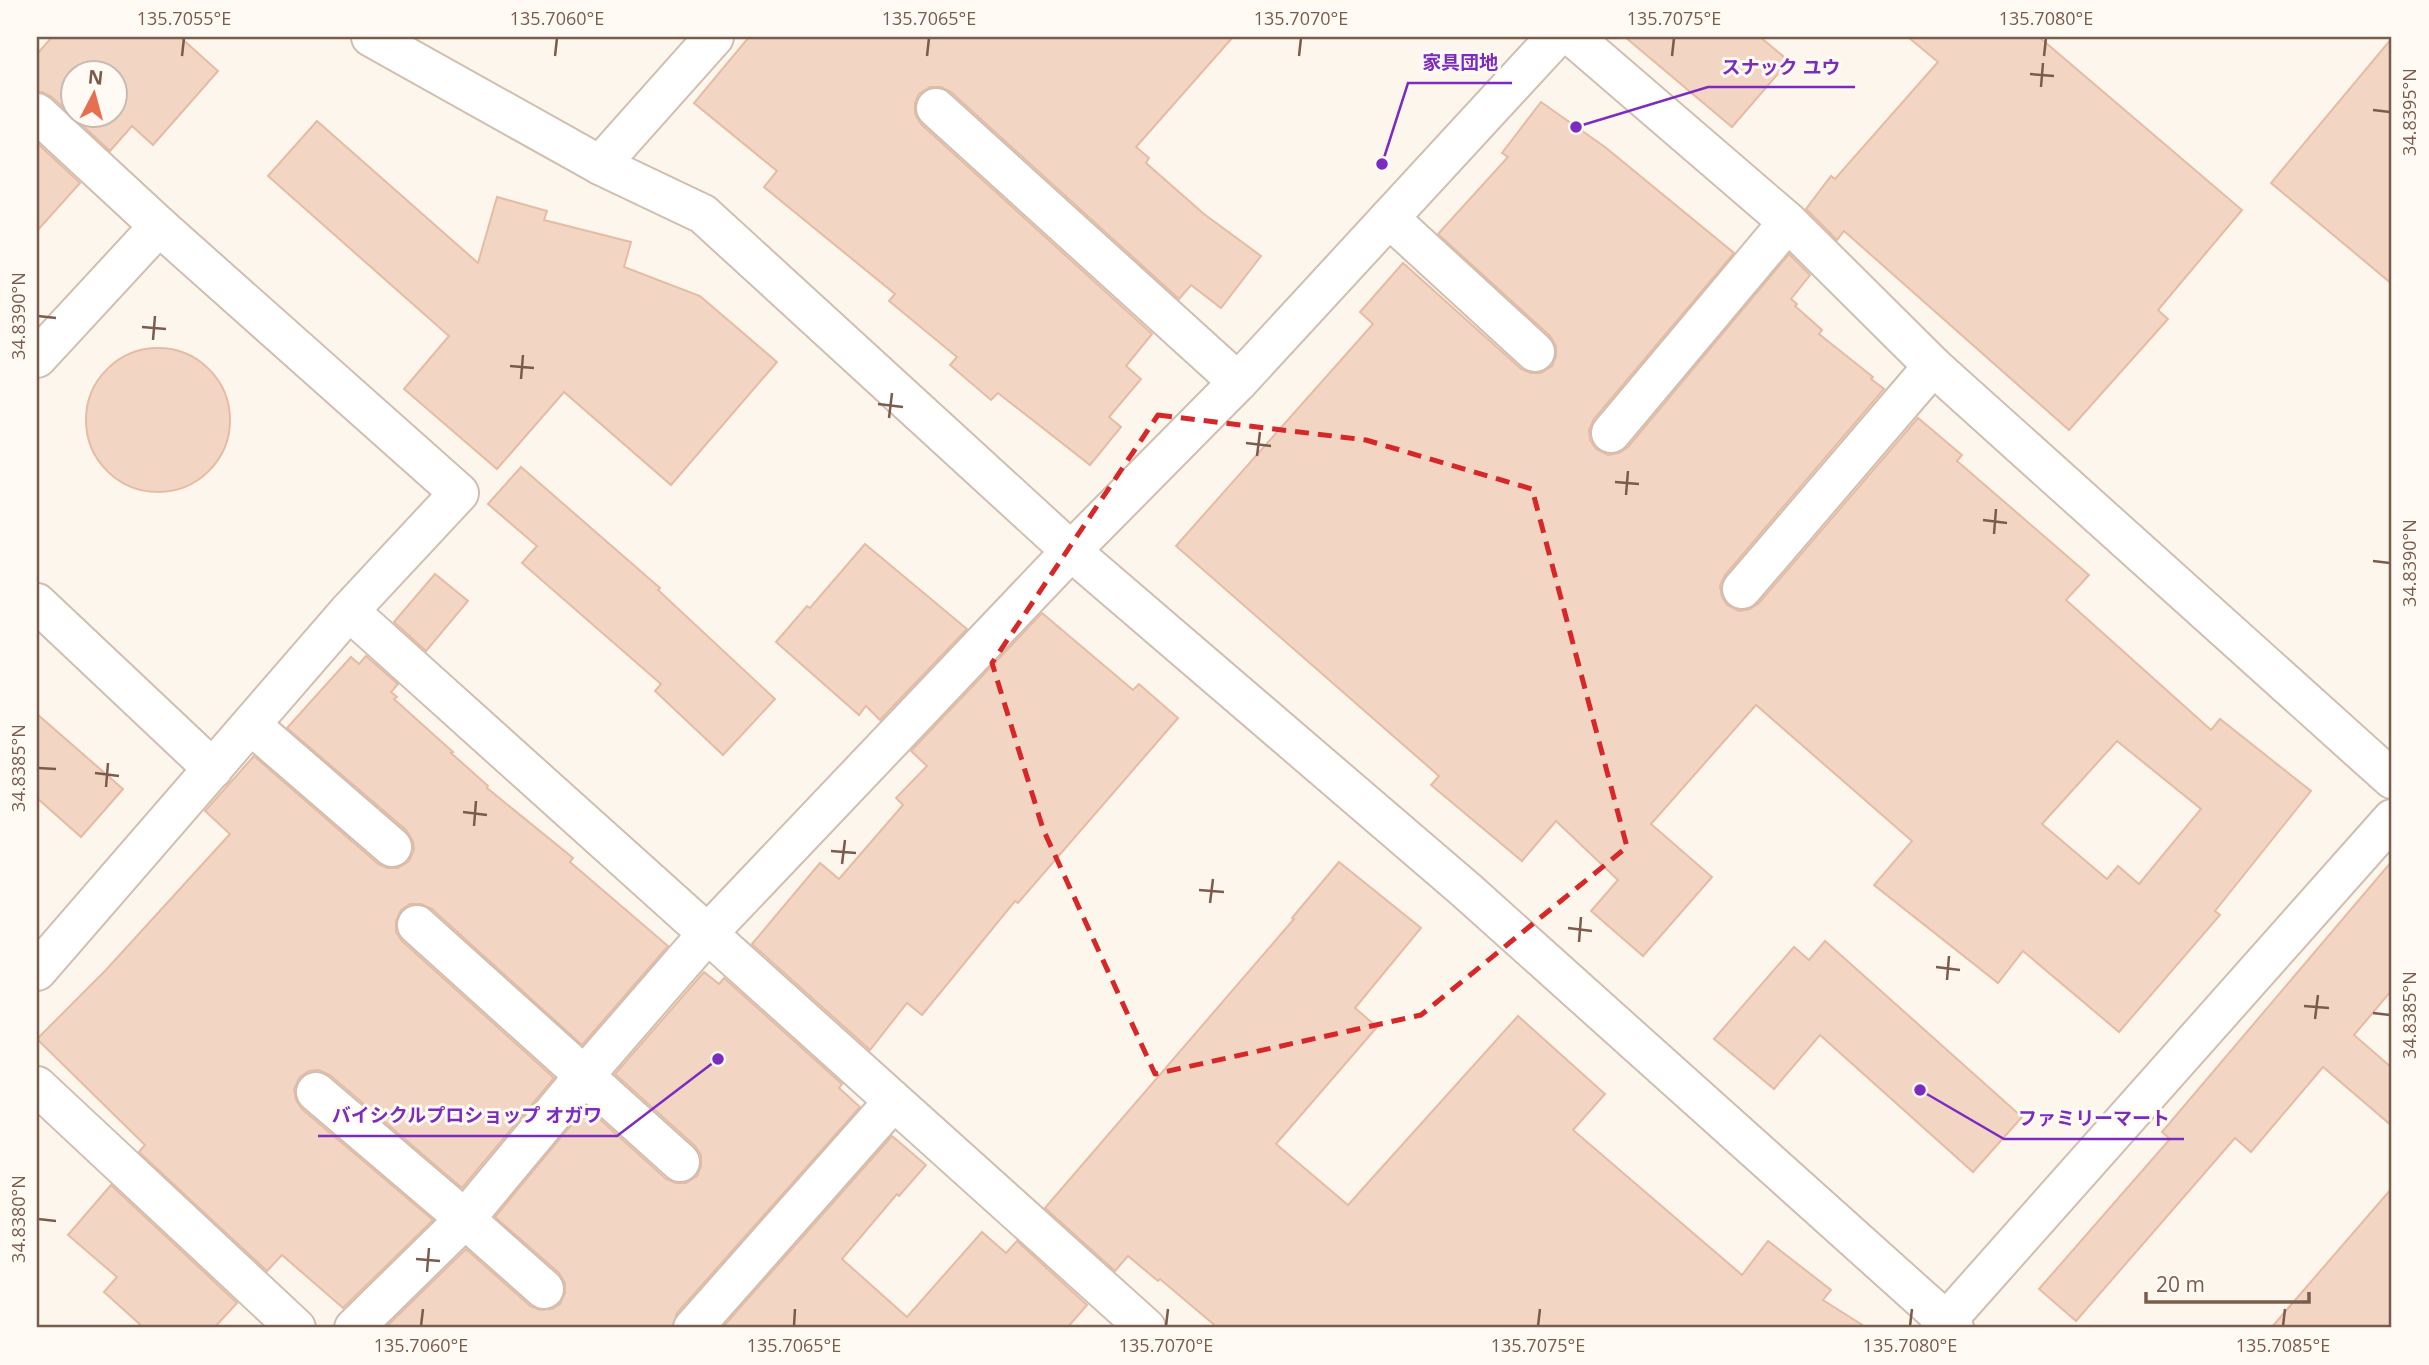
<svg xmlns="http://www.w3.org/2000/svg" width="2429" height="1365" viewBox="0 0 2429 1365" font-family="'Open Sans','Noto Sans JP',sans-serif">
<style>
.building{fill:#f3d5c3;stroke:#e6bba3;stroke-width:2;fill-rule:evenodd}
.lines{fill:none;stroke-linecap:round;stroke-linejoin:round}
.minor-casing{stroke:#d1beb0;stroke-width:42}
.minor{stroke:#fff;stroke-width:38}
.marked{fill:none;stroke:#d62828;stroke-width:5;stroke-dasharray:14 9;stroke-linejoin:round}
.ticks{fill:none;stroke:#7a5c4d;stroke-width:2.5}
.leader{fill:none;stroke:#7b2cbf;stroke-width:2.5}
.callout-dot{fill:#7b2cbf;stroke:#fffaf3;stroke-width:2.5}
.callout-label{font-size:19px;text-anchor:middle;font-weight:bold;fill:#7b2cbf;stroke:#fffaf3;stroke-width:6;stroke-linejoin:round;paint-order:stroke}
.neatline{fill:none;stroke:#7a5c4d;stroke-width:2.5}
.ticks-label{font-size:18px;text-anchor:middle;fill:#7a5c4d}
</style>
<rect width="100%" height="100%" fill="#fdf6ec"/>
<g class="building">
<path d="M52,37H180L218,71L153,145L132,126L110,151L52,97L42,92H37V54ZM74,74H116V116H74Z"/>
<polygon points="749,37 1233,37 1136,147 1149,158 1146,163 1204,214 1261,256 1221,308 1191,285 1179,299 951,92 941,87 930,87 919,94 915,103 915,114 921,124 1152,334 1126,366 1141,379 1109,417 1121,427 1090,465 998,393 991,400 950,365 957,357 889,301 895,294 764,187 777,171 694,103"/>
<polygon points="1625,37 1760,37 1789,61 1732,127"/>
<polygon points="1908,37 2039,37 2242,210 2158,310 2168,319 2069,430 1844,231 1837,240 1806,209 1831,176 1835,179 1938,62"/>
<polygon points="2392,38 2392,284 2271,183"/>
<path d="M1541,102L1605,147L1734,253L1594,419L1589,430L1590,440L1596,449L1608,455L1619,453L1628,447L1789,254L1810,275L1791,299L1797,304L1795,306L1822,330L1819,334L1873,377L1871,379L1884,389L1725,575L1720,586L1722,597L1727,605L1739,611L1750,609L1759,603L1918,418L1962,455L1957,461L2089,575L2066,600L2211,730L2220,719L2311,791L2215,911L2220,915L2119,1032L2023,951L1998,983L1874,885L1912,841L1756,705L1651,824L1712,877L1643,956L1591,911L1618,880L1556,821L1522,861L1431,785L1439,776L1176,546L1373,324L1360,312L1403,263L1521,369L1531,373H1541L1552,366L1556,356V346L1550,336L1438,234L1508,157L1502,153ZM2117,741L2201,809L2139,884L2118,866L2107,879L2042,824Z"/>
<polygon points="317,121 478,263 497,197 547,211 544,220 631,242 624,267 700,296 777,362 671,485 564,392 497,469 404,389 449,336 268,176"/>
<polygon points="37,143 80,183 37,231"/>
<circle cx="158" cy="420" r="72"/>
<polygon points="521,467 660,588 658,590 775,699 723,755 655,691 661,684 522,563 537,546 488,504"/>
<polygon points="865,544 967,629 880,720 866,706 859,715 776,642 807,606 810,608"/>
<polygon points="435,574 468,601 426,651 394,622"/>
<polygon points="1042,613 1133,690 1139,684 1178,718 1018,903 1015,901 922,1015 907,1003 870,1050 752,944 820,863 839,879 903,805 896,798 927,766 911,751"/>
<polygon points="366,656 398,684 391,692 397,697 394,699 453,752 451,753 488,786 487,788 573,858 570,862 668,946 582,1045 432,909 421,904 410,904 401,910 396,921 396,932 402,941 554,1078 462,1188 330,1075 319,1070 309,1071 300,1077 294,1089 296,1100 302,1109 433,1220 343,1308 282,1255 267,1271 139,1152 145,1145 37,1039 105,971 230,834 205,811 254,756 378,864 387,868 398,868 409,861 414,850 413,841 406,830 287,728 351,657 359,664"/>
<polygon points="37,714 123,789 81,837 37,798"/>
<polygon points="2392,861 2392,990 2354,1035 2392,1068 2392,1126 2323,1067 2251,1152 2235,1138 2076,1321 2039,1289 2170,1139 2162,1132"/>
<polygon points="1339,862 1421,928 1355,1008 1377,1027 1276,1144 1348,1205 1518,1016 1605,1094 1573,1130 1742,1275 1768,1241 1831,1290 1823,1300 1867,1328 1218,1328 1160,1279 1158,1281 1128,1256 1115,1271 1045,1208 1294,919 1292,918"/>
<polygon points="1825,941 2022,1117 1973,1172 1820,1035 1774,1089 1714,1039 1794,947 1809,960"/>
<polygon points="704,972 719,984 724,978 842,1084 839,1088 860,1107 677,1313 672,1328 385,1328 466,1249 530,1306 540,1310 552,1309 560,1304 565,1293 565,1283 559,1273 495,1217 586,1107 666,1179 676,1183 686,1183 697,1176 701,1166 701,1155 695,1146 615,1074"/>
<polygon points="892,1136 926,1165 899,1196 897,1194 842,1259 907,1317 982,1232 1006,1253 1017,1241 1087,1305 1067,1328 722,1328"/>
<polygon points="111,1185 237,1303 214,1328 144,1328 104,1292 117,1277 68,1235"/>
<polygon points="2392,1188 2392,1328 2271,1328"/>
</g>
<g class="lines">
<g class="minor-casing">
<g id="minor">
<polyline points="371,37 600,165 703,214 1071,551 1466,890 1954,1328"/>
<polyline points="1573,37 1788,222 1933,366 2392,779"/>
<polyline points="936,108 1238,382"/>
<polyline points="37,113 159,226 459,493 349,611 37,971"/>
<polyline points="600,165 714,37"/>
<polyline points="1389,218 1535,352"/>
<polyline points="37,358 159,226"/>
<polyline points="1611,433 1788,222"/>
<polyline points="1742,589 1933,366"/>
<polyline points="37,603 213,769"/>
<polyline points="349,611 1146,1328"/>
<polyline points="251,725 392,847"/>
<polyline points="417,925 680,1162"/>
<polyline points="37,1086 296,1328"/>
<polyline points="316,1092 465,1219 544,1289"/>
<polyline points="354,1328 465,1219 584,1076 708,933 1071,551 1238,382 1556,37"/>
<polyline points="693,1328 893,1102"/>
<polyline points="1940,1328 2392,819"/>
</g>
</g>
<use href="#minor" class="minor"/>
</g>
<path class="marked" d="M1158,415L1366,440L1532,489L1627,847L1421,1015L1155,1074L1043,829L992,663Z"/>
<path class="ticks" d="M182,56L184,38M555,56L557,38M927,56L929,38M1299,56L1301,38M1672,56L1674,38M2044,56L2046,38M2030,74L2054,76M2041,87L2043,63M2373,110L2390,112M38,316L56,318M142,327L166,329M153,340L155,316M510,366L534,368M521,379L523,355M878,404L903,407M889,418L892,393M1246,443L1271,446M1257,456L1260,432M1615,482L1639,484M1626,495L1628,471M1983,520L2007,523M1994,534L1996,509M2373,561L2390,563M38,768L56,769M95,773L119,776M106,787L108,763M463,812L487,815M474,826L476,801M831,851L856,853M842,864L845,840M1199,890L1224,892M1210,903L1213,879M1568,928L1592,931M1579,942L1581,917M1936,967L1960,970M1947,980L1949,956M2304,1006L2329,1008M2373,1013L2390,1015M2315,1019L2318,995M38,1219L56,1221M416,1259L440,1261M427,1272L429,1248M421,1326L423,1309M794,1326L795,1309M1166,1326L1168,1309M1538,1326L1540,1309M1910,1326L1912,1309M2283,1326L2285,1309"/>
<path class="leader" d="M1382 164L1408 83H1512M1576 127L1708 87H1855M718 1059L617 1136H318M1920 1090L2004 1139H2184"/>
<g class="callout-dot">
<circle cx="1382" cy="164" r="7"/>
<circle cx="1576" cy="127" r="7"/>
<circle cx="718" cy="1059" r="7"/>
<circle cx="1920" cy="1090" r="7"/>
</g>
<g class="callout-label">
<text x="1460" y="69">家具団地</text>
<text x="1781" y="74">スナック ユウ</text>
<text x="467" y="1122">バイシクルプロショップ オガワ</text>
<text x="2094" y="1125">ファミリーマート</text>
</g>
<rect width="2429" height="1365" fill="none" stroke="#fffaf3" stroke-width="77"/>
<g transform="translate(94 94) rotate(6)"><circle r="33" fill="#fffaf3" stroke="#cabbb1" stroke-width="2"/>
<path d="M0-5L12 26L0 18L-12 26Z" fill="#e76f51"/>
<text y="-10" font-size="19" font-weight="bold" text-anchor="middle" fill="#7a5c4d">N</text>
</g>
<path d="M2146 1292v10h163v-10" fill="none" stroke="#7a5c4d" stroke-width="3.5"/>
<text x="2156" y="1292" font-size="21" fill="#7a5c4d" stroke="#fffaf3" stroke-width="5" paint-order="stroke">20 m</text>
<rect x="38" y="38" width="2352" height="1288" class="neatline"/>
<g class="ticks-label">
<text x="184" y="25">135.7055°E</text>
<text x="557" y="25">135.7060°E</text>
<text x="929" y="25">135.7065°E</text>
<text x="1301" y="25">135.7070°E</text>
<text x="1674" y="25">135.7075°E</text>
<text x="2046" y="25">135.7080°E</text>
<text transform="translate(2410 112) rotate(-90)" y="6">34.8395°N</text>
<text transform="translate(19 316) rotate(-90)" y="6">34.8390°N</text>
<text transform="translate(2410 563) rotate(-90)" y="6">34.8390°N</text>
<text transform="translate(19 768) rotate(-90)" y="6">34.8385°N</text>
<text transform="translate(2410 1015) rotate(-90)" y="6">34.8385°N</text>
<text transform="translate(19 1219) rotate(-90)" y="6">34.8380°N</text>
<text x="421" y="1352">135.7060°E</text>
<text x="794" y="1352">135.7065°E</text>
<text x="1166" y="1352">135.7070°E</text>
<text x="1538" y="1352">135.7075°E</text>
<text x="1910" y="1352">135.7080°E</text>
<text x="2283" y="1352">135.7085°E</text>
</g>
</svg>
